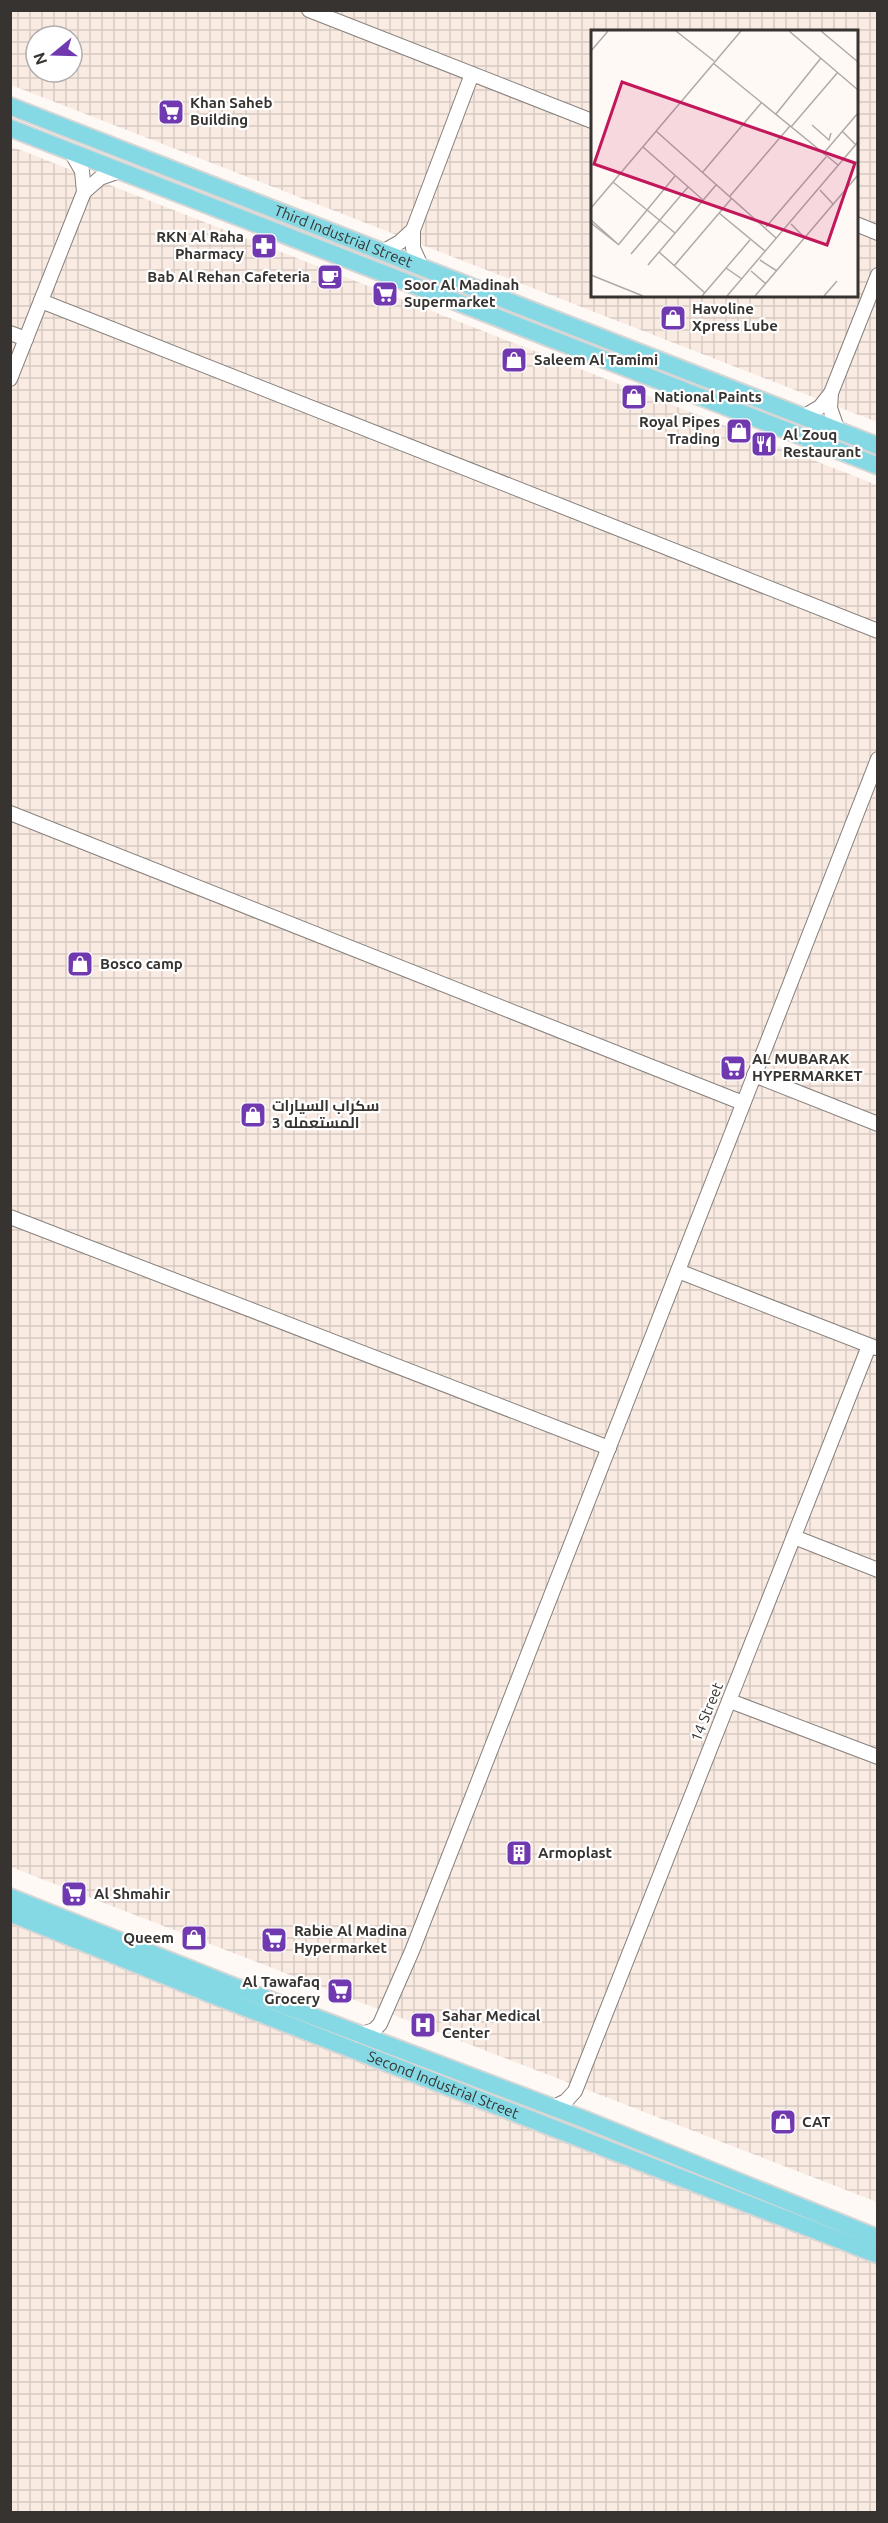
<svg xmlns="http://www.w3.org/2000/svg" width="888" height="2523" viewBox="0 0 888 2523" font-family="Ubuntu,Cairo,sans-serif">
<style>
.industrial{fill:url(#industrial-grid);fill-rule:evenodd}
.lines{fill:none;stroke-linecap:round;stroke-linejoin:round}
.minor-casing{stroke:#86807c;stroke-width:16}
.major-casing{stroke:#d7d6d6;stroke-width:20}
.minor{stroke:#fff;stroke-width:14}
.major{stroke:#85d9e4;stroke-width:16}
.labels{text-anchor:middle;stroke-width:4.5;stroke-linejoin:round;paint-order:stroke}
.poi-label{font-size:15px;font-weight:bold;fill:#363331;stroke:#fff;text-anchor:start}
.street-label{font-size:15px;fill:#363331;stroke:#fff}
.inset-road{fill:none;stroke:#afaaa7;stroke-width:1.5}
.view{fill:#c2185b;fill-opacity:0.15;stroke:#c2185b;stroke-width:3}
.inset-edge{fill:none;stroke:#363331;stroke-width:3}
</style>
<defs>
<pattern id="industrial-grid" width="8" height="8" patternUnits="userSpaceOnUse" patternTransform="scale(1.5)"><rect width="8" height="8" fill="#faebe2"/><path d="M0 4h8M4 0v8" fill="none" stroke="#d7cac2"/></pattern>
</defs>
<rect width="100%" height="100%" fill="#fff9f5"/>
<g class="industrial">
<path d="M10,11H877V422L11,85ZM592,32H856V296H592ZM36,36H72V72H36Z"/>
<polygon points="10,146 877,485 877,2202 11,1867"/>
<polygon points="10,1920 877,2257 877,2512 11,2512"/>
</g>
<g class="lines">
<g class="minor-casing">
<g id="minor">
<polyline points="309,10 592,121"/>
<polyline points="84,192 100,178 120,171"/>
<polyline points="856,224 878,233"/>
<polyline points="384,251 400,242 413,230"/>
<polyline points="421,266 413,248 413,230 472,74"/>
<polyline points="41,301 878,631"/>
<polyline points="10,333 26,339"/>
<polyline points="10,379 84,192 82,171 71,152"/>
<polyline points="831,393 830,408 838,431"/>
<polyline points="803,417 820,407 831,393 878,275"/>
<polyline points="10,813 743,1103"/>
<polyline points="754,1075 878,1124"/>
<polyline points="10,1217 609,1448"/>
<polyline points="678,1271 876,1348"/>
<polyline points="794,1537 878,1570"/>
<polyline points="730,1701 878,1757"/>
<polyline points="359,2035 374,2030 380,2024 412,1951 878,759"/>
<polyline points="554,2107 566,2101 575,2091 869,1346"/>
</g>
</g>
<g class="major-casing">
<g id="major">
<path id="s1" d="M10,106L878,446"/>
<polyline points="10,128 878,466"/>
<polyline points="10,1897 233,1986 586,2120 878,2238"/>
<path id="s2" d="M10,1913L210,1994L878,2255"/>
</g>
</g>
<use href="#minor" class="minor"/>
<use href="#major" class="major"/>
</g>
<defs>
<g id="supermarket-square" transform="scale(1.35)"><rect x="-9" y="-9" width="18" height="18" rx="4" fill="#7139b0" stroke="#fff"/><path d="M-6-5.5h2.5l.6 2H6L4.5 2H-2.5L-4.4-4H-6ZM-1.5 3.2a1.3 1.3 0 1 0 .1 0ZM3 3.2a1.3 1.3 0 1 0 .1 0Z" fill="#fff"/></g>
<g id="pharmacy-square" transform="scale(1.35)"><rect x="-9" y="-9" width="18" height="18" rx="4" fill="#7139b0" stroke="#fff"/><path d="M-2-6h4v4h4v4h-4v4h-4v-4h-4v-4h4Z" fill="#fff"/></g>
<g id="cafe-square" transform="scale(1.35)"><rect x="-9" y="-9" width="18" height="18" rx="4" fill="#7139b0" stroke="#fff"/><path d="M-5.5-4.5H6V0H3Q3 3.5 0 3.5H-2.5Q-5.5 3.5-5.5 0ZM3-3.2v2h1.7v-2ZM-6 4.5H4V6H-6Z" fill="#fff"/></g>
<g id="shop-square" transform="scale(1.35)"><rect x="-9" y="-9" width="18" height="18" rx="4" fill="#7139b0" stroke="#fff"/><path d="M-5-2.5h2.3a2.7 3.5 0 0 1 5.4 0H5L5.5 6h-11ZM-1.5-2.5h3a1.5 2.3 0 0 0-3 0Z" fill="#fff"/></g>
<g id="restaurant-square" transform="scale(1.35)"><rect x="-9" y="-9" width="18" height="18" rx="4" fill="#7139b0" stroke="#fff"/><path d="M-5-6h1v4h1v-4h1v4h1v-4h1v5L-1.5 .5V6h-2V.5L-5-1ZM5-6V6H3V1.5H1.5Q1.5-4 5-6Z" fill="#fff"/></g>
<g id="building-square" transform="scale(1.35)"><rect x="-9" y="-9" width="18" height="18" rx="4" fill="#7139b0" stroke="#fff"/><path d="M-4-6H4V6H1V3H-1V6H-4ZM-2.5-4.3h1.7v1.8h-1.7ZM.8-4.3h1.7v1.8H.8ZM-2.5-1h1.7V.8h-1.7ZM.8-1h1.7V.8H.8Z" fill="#fff"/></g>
<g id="hospital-square" transform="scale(1.35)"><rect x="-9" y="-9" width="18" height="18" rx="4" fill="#7139b0" stroke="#fff"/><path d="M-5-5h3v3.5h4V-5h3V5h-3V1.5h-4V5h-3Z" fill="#fff"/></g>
</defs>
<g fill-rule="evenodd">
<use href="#supermarket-square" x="171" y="112"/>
<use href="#pharmacy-square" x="264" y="246"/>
<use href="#cafe-square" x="330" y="277"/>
<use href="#supermarket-square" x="385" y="294"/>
<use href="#shop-square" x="673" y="318"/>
<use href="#shop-square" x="514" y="360"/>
<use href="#shop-square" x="634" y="397"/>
<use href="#shop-square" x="739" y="431"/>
<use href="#restaurant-square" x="764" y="444"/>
<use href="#shop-square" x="80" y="964"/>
<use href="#supermarket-square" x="733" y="1068"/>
<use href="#shop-square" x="253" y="1115"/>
<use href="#building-square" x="519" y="1853"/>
<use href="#supermarket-square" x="74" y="1894"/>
<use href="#shop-square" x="194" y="1938"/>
<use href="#supermarket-square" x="274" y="1940"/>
<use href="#supermarket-square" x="340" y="1991"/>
<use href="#hospital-square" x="423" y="2025"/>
<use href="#shop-square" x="783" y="2122"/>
</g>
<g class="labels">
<g class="poi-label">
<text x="190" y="108">Khan Saheb<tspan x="190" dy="17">Building</tspan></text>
<text x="244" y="242" text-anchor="end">RKN Al Raha<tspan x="244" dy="17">Pharmacy</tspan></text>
<text x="310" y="282" text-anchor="end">Bab Al Rehan Cafeteria</text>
<text x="404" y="290">Soor Al Madinah<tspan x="404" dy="17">Supermarket</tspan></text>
<text x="692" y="314">Havoline<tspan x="692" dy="17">Xpress Lube</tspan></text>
<text x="534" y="365">Saleem Al Tamimi</text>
<text x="654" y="402">National Paints</text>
<text x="720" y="427" text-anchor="end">Royal Pipes<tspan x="720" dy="17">Trading</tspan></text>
<text x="783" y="440">Al Zouq<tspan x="783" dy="17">Restaurant</tspan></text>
<text x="100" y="969">Bosco camp</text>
<text x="752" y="1064">AL MUBARAK<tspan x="752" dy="17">HYPERMARKET</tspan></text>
<text x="272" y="1111">سكراب السيارات<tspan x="272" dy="17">المستعمله 3</tspan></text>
<text x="538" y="1858">Armoplast</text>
<text x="94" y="1899">Al Shmahir</text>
<text x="294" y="1936">Rabie Al Madina<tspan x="294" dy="17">Hypermarket</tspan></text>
<text x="174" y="1943" text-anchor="end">Queem</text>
<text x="320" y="1987" text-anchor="end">Al Tawafaq<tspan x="320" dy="17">Grocery</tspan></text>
<text x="442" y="2021">Sahar Medical<tspan x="442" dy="17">Center</tspan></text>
<text x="802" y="2127">CAT</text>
</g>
<g class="street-label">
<text dy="5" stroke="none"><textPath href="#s1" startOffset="358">Third Industrial Street</textPath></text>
<text transform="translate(707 1712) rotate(-68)" y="5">14 Street</text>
<text dy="5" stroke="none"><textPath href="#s2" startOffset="466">Second Industrial Street</textPath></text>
</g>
</g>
<g transform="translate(591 30)">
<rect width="267" height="267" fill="#fff9f5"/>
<path class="inset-road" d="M85,1L123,31M198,1L267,60M230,1L267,32M0,21L17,1M122,33L247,135M185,84L230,28M221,95L238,110L240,103M200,97L247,42M65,101L185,208M251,101L265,115M52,117L112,170M232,124L267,83M111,143L171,72M22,152L84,203M229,160L242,174M139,166L199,96M0,178L150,1M128,183L174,221M0,190L28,215L0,193M200,194L214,208M175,197L235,127M28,214L84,146M68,222L114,263M40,224L97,157M169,230L186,241M57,235L125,155M83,236L141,168M135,238L151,249M160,241L175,254M0,245L52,266M111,266L159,210M136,266L267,112M164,266L267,145M233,266L246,251"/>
<path class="view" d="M31,52L264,133L236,215L3,134Z"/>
<rect width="267" height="267" class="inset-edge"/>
</g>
<rect width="888" height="2523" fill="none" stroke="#363331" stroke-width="24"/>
<g transform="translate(54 54) rotate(251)"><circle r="28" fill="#ffffff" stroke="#afadad" stroke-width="1.5"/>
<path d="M0-4.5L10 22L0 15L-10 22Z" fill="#7139b0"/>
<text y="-9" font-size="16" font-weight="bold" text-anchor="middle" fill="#363331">N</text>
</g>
</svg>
